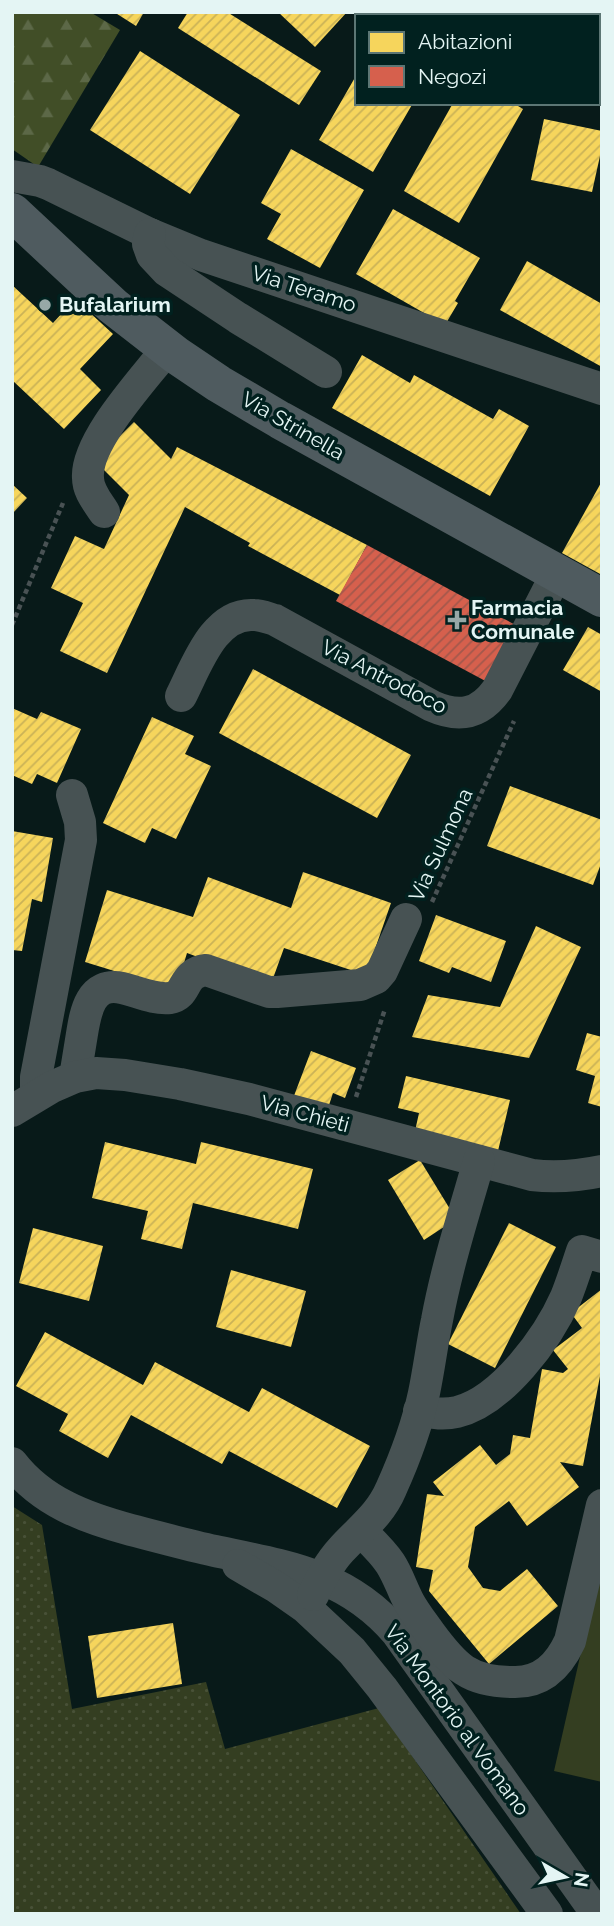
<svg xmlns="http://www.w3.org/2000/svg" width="614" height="1926" viewBox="0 0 614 1926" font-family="Raleway,sans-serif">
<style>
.grass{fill:url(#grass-dots)}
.forest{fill:url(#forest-firs)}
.green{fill:#343e21}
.homes{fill:url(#homes-hatch)}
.shops{fill:url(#shops-hatch)}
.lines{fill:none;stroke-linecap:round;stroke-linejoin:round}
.path{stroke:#495254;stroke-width:4.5;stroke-dasharray:5 3.5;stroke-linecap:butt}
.minor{stroke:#475253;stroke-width:32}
.major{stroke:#4f5b5f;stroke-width:38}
.poi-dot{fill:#97a8a7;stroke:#01211f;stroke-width:2.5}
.labels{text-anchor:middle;stroke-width:7;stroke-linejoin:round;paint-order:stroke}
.street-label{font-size:21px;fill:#e4f5f4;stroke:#01211f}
.poi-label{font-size:21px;font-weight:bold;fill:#e4f5f4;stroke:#01211f;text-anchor:start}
</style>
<defs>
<pattern id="grass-dots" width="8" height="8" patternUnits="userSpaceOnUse" patternTransform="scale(1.75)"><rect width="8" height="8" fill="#343e21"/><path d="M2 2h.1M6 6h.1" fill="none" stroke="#485137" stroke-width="1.8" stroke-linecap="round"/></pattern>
<pattern id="forest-firs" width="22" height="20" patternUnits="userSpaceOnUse" patternTransform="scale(1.75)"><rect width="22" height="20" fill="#414e27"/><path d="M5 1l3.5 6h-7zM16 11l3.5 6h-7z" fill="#5c6847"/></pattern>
<pattern id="homes-hatch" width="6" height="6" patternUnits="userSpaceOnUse" patternTransform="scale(1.75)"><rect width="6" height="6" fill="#f6d55c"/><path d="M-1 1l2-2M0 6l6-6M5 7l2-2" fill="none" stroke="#cab257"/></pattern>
<pattern id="shops-hatch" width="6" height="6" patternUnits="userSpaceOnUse" patternTransform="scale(1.75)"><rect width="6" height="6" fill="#d6604d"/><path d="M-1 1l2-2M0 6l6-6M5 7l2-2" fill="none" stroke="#a3584c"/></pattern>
</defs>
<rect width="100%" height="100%" fill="#081a19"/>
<polygon class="grass" points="12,1506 42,1525 72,1709 206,1682 225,1749 379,1708 521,1914 12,1914"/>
<polygon class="forest" points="12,12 90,12 120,30 38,167 12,149"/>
<polygon class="green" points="602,1560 602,1782 554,1771"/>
<g class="homes">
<polygon points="114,12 144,12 136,26"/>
<polygon points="188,12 227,12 321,71 299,105 178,28"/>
<polygon points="278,12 347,12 315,47"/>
<polygon points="140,51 240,115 190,194 90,130"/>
<polygon points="357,74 357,103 413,103 373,172 319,140"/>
<polygon points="453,103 513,103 523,109 459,223 404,191"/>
<polygon points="544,119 602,131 602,147 592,192 531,180"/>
<polygon points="291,149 364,190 320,268 267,239 281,214 261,203"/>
<polygon points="393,209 480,258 455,301 458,303 445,325 356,274"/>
<polygon points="527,261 602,304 602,367 500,310"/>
<polygon points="12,285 53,323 75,299 113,334 80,369 101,390 64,429 12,380"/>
<polygon points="362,355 410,383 414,375 493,419 499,409 529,426 490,496 332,408"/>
<polygon points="134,422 171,459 177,447 367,545 340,595 248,546 250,543 185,507 107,673 60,651 83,603 51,588 75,536 104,549 129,495 95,461"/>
<polygon points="602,481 602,575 562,553"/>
<polygon points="12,484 27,498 12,514"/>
<polygon points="588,627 602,635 602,692 563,670"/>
<polygon points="253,669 411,755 377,818 219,733"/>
<polygon points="12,708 37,719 41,712 81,729 57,783 37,774 32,784 12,775"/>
<polygon points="152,717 194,736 185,754 211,766 176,839 152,828 145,843 103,823"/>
<polygon points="510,786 602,820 602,861 593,885 487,846"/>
<polygon points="12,831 53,838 42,902 32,899 22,951 12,950"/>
<polygon points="303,872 391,903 366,975 284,948 271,984 187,953 176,990 85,962 107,890 193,917 208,877 291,908"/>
<polygon points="436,915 506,941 491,982 452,967 449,973 419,961"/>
<polygon points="536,926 581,947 529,1058 412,1037 428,995 500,1007"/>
<polygon points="587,1033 602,1037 602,1107 588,1103 595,1076 576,1070"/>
<polygon points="311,1051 356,1068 345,1098 333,1093 326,1114 292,1101"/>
<polygon points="406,1076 510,1100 498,1151 415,1131 419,1113 398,1108"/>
<polygon points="105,1142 196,1164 201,1142 313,1169 298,1229 193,1203 182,1249 141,1239 148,1211 92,1198"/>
<polygon points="420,1160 456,1219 424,1240 388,1180"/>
<polygon points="509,1223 556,1247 495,1368 448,1344"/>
<polygon points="33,1228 103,1246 89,1301 19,1283"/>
<polygon points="231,1270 306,1291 291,1347 216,1327"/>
<polygon points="602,1289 602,1375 600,1376 583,1466 560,1462 579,1487 527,1526 509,1501 475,1527 468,1567 483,1588 500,1591 527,1569 558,1606 489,1664 429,1591 433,1570 416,1567 427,1494 444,1496 433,1482 480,1445 496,1465 510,1454 513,1435 530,1438 542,1369 563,1373 568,1369 553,1350 582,1328 571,1313"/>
<polygon points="45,1332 143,1385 155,1362 249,1412 262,1388 370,1446 337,1508 229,1451 222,1464 131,1415 108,1458 59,1431 68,1414 16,1386"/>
<polygon points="173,1623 182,1684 97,1698 88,1636"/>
</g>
<polygon class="shops" points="367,545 521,628 491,684 336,601"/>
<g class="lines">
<g class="path">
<polyline points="12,625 63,503"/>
<polyline points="432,902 514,721"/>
<polyline points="356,1097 385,1009"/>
</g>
<g class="minor">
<polyline points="430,12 437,16"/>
<polyline points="512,12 515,16"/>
<polyline points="564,16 566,12"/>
<polyline points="598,42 602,42"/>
<polyline points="598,90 602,90"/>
<polyline points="12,176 40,181 48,184 150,234 201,255 602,389"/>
<polyline points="150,234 148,244 152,255 167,271 238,318 326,372"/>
<path d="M104,512C97,501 88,491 88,478C85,441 145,378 167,349"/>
<path d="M181,696C196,667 214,612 254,615C261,615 268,618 275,620L432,706C459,718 479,715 497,690L557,573"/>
<path d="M75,1077C77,1065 79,1052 81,1040C85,1016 88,981 122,988C136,991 154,1000 170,998C188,996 181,973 206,970L269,992H277L360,985L376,978L382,971L406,919"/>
<polyline points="36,1096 36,1077 81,840 80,822 72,795"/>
<path d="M12,1111L52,1087L75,1077L96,1073L125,1075L180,1084L249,1099L532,1175C556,1178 578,1176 602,1171"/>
<path d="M419,1411C432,1413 444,1415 457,1412C502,1401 548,1338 566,1297C572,1282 577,1266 582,1251L602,1257"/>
<path d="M12,1463C42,1502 86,1518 131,1530C159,1537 187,1545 215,1551C286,1566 347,1574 397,1633L597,1914"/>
<path d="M361,1531C371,1541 382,1551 390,1563C398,1575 402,1589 409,1602C415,1613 423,1623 430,1633C455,1667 469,1682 513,1682C542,1683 559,1665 570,1641L602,1505"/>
<polyline points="238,1565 276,1587 306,1608 352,1651 382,1688 547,1914"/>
<path d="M313,1595C321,1579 329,1563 341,1550C360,1529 380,1515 391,1489C405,1458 417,1426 424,1393C429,1369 432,1344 437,1320C447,1266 464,1213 479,1161"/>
</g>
<polyline class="major" points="12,212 113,306 176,355 219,384 280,420 602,598"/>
</g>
<g class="poi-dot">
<circle cx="45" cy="305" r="7"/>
<path d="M453.5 609.5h7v7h7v7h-7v7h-7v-7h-7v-7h7z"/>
</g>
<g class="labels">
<g class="street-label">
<text transform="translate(304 289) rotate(18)" y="7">Via Teramo</text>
<text transform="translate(293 426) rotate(30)" y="7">Via Strinella</text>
<text transform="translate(384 677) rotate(27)" y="7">Via Antrodoco</text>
<text transform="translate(441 845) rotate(-65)" y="7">Via Sulmona</text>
<text transform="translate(305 1114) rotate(15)" y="7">Via Chieti</text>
<text transform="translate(457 1720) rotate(54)" y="7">Via Montorio al Vomano</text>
</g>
<g class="poi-label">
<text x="59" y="312">Bufalarium</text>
<text x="471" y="615">Farmacia<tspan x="471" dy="24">Comunale</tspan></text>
</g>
</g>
<rect width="614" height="1926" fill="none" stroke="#e4f5f4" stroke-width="28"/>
<rect x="355" y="14" width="245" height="91" fill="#01211f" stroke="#5c7674" stroke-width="2"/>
<rect x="369" y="32" width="35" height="21" fill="#f6d55c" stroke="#5c7674" stroke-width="2"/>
<text x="418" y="49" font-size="21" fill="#e4f5f4">Abitazioni</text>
<rect x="369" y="66" width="35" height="21" fill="#d6604d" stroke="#5c7674" stroke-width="2"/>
<text x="418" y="84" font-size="21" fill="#e4f5f4">Negozi</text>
<g transform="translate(565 1877) rotate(99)" stroke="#01211f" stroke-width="5" paint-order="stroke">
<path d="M0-5L12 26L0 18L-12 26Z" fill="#e4f5f4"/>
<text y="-10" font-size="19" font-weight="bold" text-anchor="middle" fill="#e4f5f4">N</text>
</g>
</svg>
